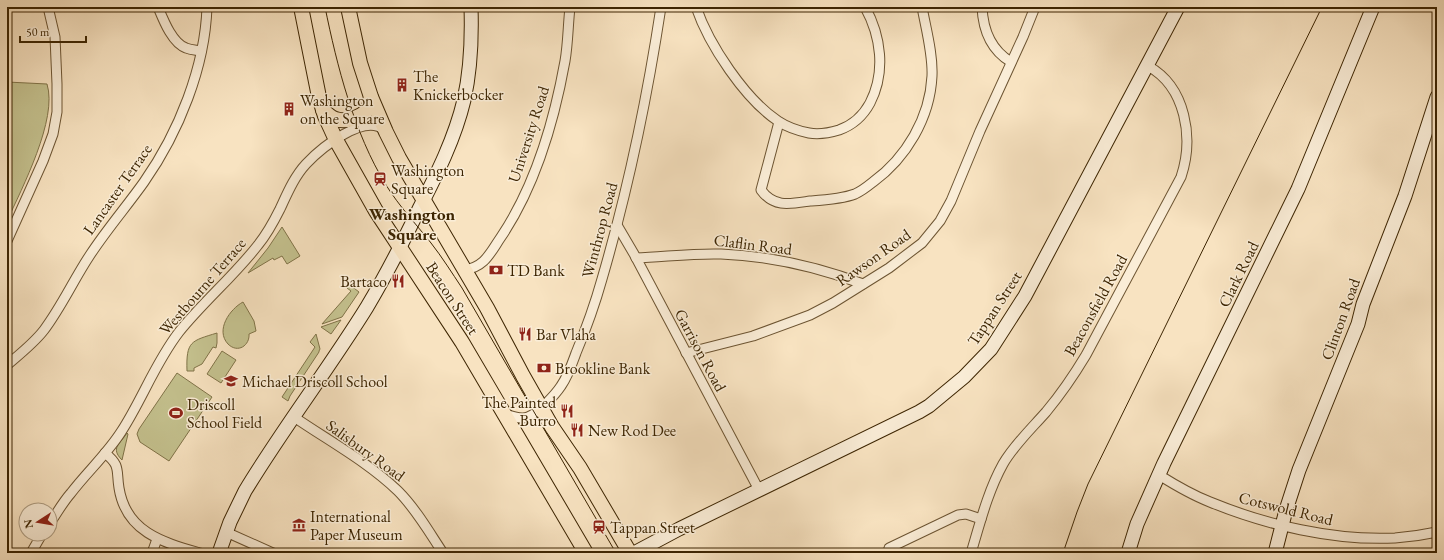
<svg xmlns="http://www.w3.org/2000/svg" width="1444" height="560" viewBox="0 0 1444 560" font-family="'EB Garamond',serif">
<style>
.green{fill:#c4c18e;stroke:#807348}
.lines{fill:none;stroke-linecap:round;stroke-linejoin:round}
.street-casing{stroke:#6c5432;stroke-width:11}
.secondary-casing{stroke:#3d2502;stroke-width:15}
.primary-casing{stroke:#3d2502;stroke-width:16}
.street{stroke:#faedd7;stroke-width:9}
.secondary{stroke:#faedd7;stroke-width:13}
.primary{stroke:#f8e3c1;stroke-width:14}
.tram{stroke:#3d2502;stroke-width:1}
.labels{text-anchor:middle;stroke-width:3;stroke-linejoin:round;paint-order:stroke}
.poi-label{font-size:16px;fill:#3d2502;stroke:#faedd7;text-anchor:start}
.street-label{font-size:16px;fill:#3d2502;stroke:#faedd7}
.neighbourhood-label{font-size:17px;font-weight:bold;fill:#3d2502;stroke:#faedd7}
</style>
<rect width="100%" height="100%" fill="#f8e3c1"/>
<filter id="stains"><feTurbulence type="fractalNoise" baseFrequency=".005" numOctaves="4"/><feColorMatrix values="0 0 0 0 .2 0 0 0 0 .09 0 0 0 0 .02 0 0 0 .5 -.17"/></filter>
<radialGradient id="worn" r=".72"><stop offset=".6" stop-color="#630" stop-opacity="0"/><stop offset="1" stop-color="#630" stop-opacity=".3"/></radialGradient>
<g class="green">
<path d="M7,82L47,84C58,119 22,188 7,221Z"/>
<polygon points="282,227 300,256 287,264 282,256 274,260 273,258 248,273 268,248"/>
<polygon points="350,285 359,292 342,317 322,324 351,291 347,288"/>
<path d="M243,302L254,321L256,331L249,334C250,345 238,354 228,344C215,330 230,309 243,302Z"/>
<polygon points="341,320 331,334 321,327"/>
<path d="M217,333V343L216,348L213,347L202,364L194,368V371H187C186,341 191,341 217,333Z"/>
<polygon points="316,334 320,349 319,351 319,352 290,396 288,401 282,397 315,347 310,342"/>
<polygon points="222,351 236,360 221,383 207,374"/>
<polygon points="177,373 212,397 169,461 140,442 137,434 139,429"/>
<path d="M127,433L128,434L122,460C110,448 120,444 127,433Z"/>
</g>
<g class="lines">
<g class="street-casing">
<g id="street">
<path d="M158,7C163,19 172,43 186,48C191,50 196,50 201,51"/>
<path d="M696,7C709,45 745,99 778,121C787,127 799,131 809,133C820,135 829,133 839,130C853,125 863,116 870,103C886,72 881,36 865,7"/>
<path d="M982,7C983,30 991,50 1011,62"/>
<path d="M779,122L761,190C774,208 790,204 810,201C825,200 842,199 855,194C862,191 868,186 873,182C906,158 930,118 932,76C933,54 926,29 922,7"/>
<polyline points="617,225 634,254 759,490"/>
<polyline points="7,241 43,161 53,134 57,112 57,84 55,37 48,7"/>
<path d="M636,258C664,257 693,253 721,254C769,256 818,267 863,284"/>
<path d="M464,270C485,267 490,253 501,237C536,185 554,122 565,61C568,44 568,25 570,7"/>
<polyline points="686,353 753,336 810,315 833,303 889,268 922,243 940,221 951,201 980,131 1023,37 1035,7"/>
<path d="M7,365C20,354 34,343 44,330C62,306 74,279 90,255C107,229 127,206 144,182C179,132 205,67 207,7"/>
<path d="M505,414C512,416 520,420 528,417C538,413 555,395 561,386C568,376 572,364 576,353C586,329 595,304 602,279C628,190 647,99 661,7"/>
<path d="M294,417C329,441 368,462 398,491C416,509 429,532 443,553"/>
<path d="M105,453C121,466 116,470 119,488C126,532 162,542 200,553"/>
<path d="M1159,475C1175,485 1192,495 1210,502C1266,525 1334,541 1395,538C1409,537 1423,535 1437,532"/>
<path d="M50,523C57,513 63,502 71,493C87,472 107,454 121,432C142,400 155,363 179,332C203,302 234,276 258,245C267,234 274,221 280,209C287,194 294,177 306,164C320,149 366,111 385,131"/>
<polyline points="226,532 273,553"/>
<polyline points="31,553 42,534"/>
<polyline points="152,553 157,539"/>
<polyline points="888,553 889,548 958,515 966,514 981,519"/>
<path d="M971,553C980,523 988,491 1003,464C1014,445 1031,429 1046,412C1061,394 1074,375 1086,355L1181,177C1194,138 1186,87 1148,66"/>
</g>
</g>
<g class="secondary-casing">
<g id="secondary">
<path d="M219,553L230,522L245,491C283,428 328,370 367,307C386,275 403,242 419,209C437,174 455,138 464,100C471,69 472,38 471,7"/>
<polyline points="634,553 679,529 919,412 929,406 964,377 991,349 1025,296 1178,7"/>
<polyline points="1128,553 1137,524 1164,463 1298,189 1373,7"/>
<polyline points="1275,553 1286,510 1299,470 1358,324 1363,304 1405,196 1437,97"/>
</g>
</g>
<g class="primary-casing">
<g id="primary">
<polyline points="301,7 319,97 325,116 336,140 376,211 462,342 586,553"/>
<polyline points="348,7 360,63 371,97 386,132 399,158 487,308 523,376 552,427 580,468 630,553"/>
<path d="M323,110C327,114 331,118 336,119C345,123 362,117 368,109C370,105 370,101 371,97"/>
</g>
</g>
<use href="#street" class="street"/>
<use href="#secondary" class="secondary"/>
<use href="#primary" class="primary"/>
<g class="tram">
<path d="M325,7C337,66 354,133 386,185C399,206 416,224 431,243C442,257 452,273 462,288L616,553"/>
<polyline points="1063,553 1077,512 1088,484 1322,7"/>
</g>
</g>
<defs>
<g id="building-bare" transform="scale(1.08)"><path d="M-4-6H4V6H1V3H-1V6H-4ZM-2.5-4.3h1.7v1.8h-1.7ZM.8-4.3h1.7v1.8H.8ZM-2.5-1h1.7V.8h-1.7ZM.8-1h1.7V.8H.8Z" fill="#8f2418" stroke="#faedd7" stroke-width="2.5" paint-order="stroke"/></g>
<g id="station-bare" transform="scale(1.08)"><path d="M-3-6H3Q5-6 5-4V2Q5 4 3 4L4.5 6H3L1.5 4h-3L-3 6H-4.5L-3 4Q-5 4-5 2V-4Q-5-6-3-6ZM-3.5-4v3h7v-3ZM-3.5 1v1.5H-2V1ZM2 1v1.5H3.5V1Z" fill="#8f2418" stroke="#faedd7" stroke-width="2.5" paint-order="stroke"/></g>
<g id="bank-bare" transform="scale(1.08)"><path d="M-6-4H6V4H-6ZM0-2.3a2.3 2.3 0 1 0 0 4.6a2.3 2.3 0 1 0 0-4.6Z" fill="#8f2418" stroke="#faedd7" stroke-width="2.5" paint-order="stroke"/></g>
<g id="restaurant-bare" transform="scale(1.08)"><path d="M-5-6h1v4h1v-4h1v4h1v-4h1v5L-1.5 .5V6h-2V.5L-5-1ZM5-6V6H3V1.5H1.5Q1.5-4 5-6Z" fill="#8f2418" stroke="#faedd7" stroke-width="2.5" paint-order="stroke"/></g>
<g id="school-bare" transform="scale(1.08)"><path d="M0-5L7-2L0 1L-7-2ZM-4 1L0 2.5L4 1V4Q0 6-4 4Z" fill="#8f2418" stroke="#faedd7" stroke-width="2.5" paint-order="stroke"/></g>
<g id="stadium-bare" transform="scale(1.08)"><path d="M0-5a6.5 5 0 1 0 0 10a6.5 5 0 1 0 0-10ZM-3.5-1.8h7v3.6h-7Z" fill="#8f2418" stroke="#faedd7" stroke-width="2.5" paint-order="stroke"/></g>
<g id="museum-bare" transform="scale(1.08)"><path d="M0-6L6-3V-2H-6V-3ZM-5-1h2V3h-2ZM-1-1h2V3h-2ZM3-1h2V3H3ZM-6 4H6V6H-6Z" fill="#8f2418" stroke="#faedd7" stroke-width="2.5" paint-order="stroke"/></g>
</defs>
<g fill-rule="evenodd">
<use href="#building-bare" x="402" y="85"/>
<use href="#building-bare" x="289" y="109"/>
<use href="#station-bare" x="380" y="179"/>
<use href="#bank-bare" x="496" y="270"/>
<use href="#restaurant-bare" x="398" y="281"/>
<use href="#restaurant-bare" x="525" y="334"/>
<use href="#bank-bare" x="544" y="368"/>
<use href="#school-bare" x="231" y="381"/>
<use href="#restaurant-bare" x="567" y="411"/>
<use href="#stadium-bare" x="176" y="413"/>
<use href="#restaurant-bare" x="577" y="430"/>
<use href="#museum-bare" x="299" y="525"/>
<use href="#station-bare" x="599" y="527"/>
</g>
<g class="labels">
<g class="poi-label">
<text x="413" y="82">The<tspan x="413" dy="18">Knickerbocker</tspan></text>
<text x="300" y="106">Washington<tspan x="300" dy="18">on the Square</tspan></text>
<text x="391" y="176">Washington<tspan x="391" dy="18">Square</tspan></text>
<text x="507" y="276">TD Bank</text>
<text x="387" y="287" text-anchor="end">Bartaco</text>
<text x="536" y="340">Bar Vlaha</text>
<text x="555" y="374">Brookline Bank</text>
<text x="242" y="387">Michael Driscoll School</text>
<text x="556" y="408" text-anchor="end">The Painted<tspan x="556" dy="18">Burro</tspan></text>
<text x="187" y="410">Driscoll<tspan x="187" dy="18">School Field</tspan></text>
<text x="588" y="436">New Rod Dee</text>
<text x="310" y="522">International<tspan x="310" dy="18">Paper Museum</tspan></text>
<text x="610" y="533">Tappan Street</text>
</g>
<g class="street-label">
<text transform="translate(528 134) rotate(-72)" y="6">University Road</text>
<text transform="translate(117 189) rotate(-55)" y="6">Lancaster Terrace</text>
<text transform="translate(599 230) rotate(-75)" y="6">Winthrop Road</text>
<text transform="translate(753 244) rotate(7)" y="6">Claflin Road</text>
<text transform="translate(873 257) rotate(-35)" y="6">Rawson Road</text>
<text transform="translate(1238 274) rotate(-64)" y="6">Clark Road</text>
<text transform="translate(202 286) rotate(-49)" y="6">Westbourne Terrace</text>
<text transform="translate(453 298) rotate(57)" y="6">Beacon Street</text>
<text transform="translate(1095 305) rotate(-61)" y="6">Beaconsfield Road</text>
<text transform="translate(994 308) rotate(-57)" y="6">Tappan Street</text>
<text transform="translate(1340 319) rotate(-70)" y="6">Clinton Road</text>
<text transform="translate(701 350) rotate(62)" y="6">Garrison Road</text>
<text transform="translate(366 450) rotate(36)" y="6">Salisbury Road</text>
<text transform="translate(1286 508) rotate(14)" y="6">Cotswold Road</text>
</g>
<g class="neighbourhood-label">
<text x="412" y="220">Washington<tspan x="412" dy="20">Square</tspan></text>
</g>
</g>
<rect width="1444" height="560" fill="none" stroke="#f8e3c1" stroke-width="24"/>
<rect x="8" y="8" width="1428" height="544" fill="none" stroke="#3d2502" stroke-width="2"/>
<rect x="12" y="12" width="1420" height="536" fill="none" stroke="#3d2502"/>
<g transform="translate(38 522) rotate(258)"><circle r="19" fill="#faedd7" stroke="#ae9d82"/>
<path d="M0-3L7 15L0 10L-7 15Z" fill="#8f2418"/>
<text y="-6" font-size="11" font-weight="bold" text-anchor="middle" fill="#3d2502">N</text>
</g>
<path d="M20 36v6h66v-6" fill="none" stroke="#3d2502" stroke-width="2"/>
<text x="26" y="36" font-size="12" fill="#3d2502" stroke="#faedd7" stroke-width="3" paint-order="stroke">50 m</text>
<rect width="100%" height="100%" filter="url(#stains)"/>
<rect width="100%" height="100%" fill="url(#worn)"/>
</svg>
